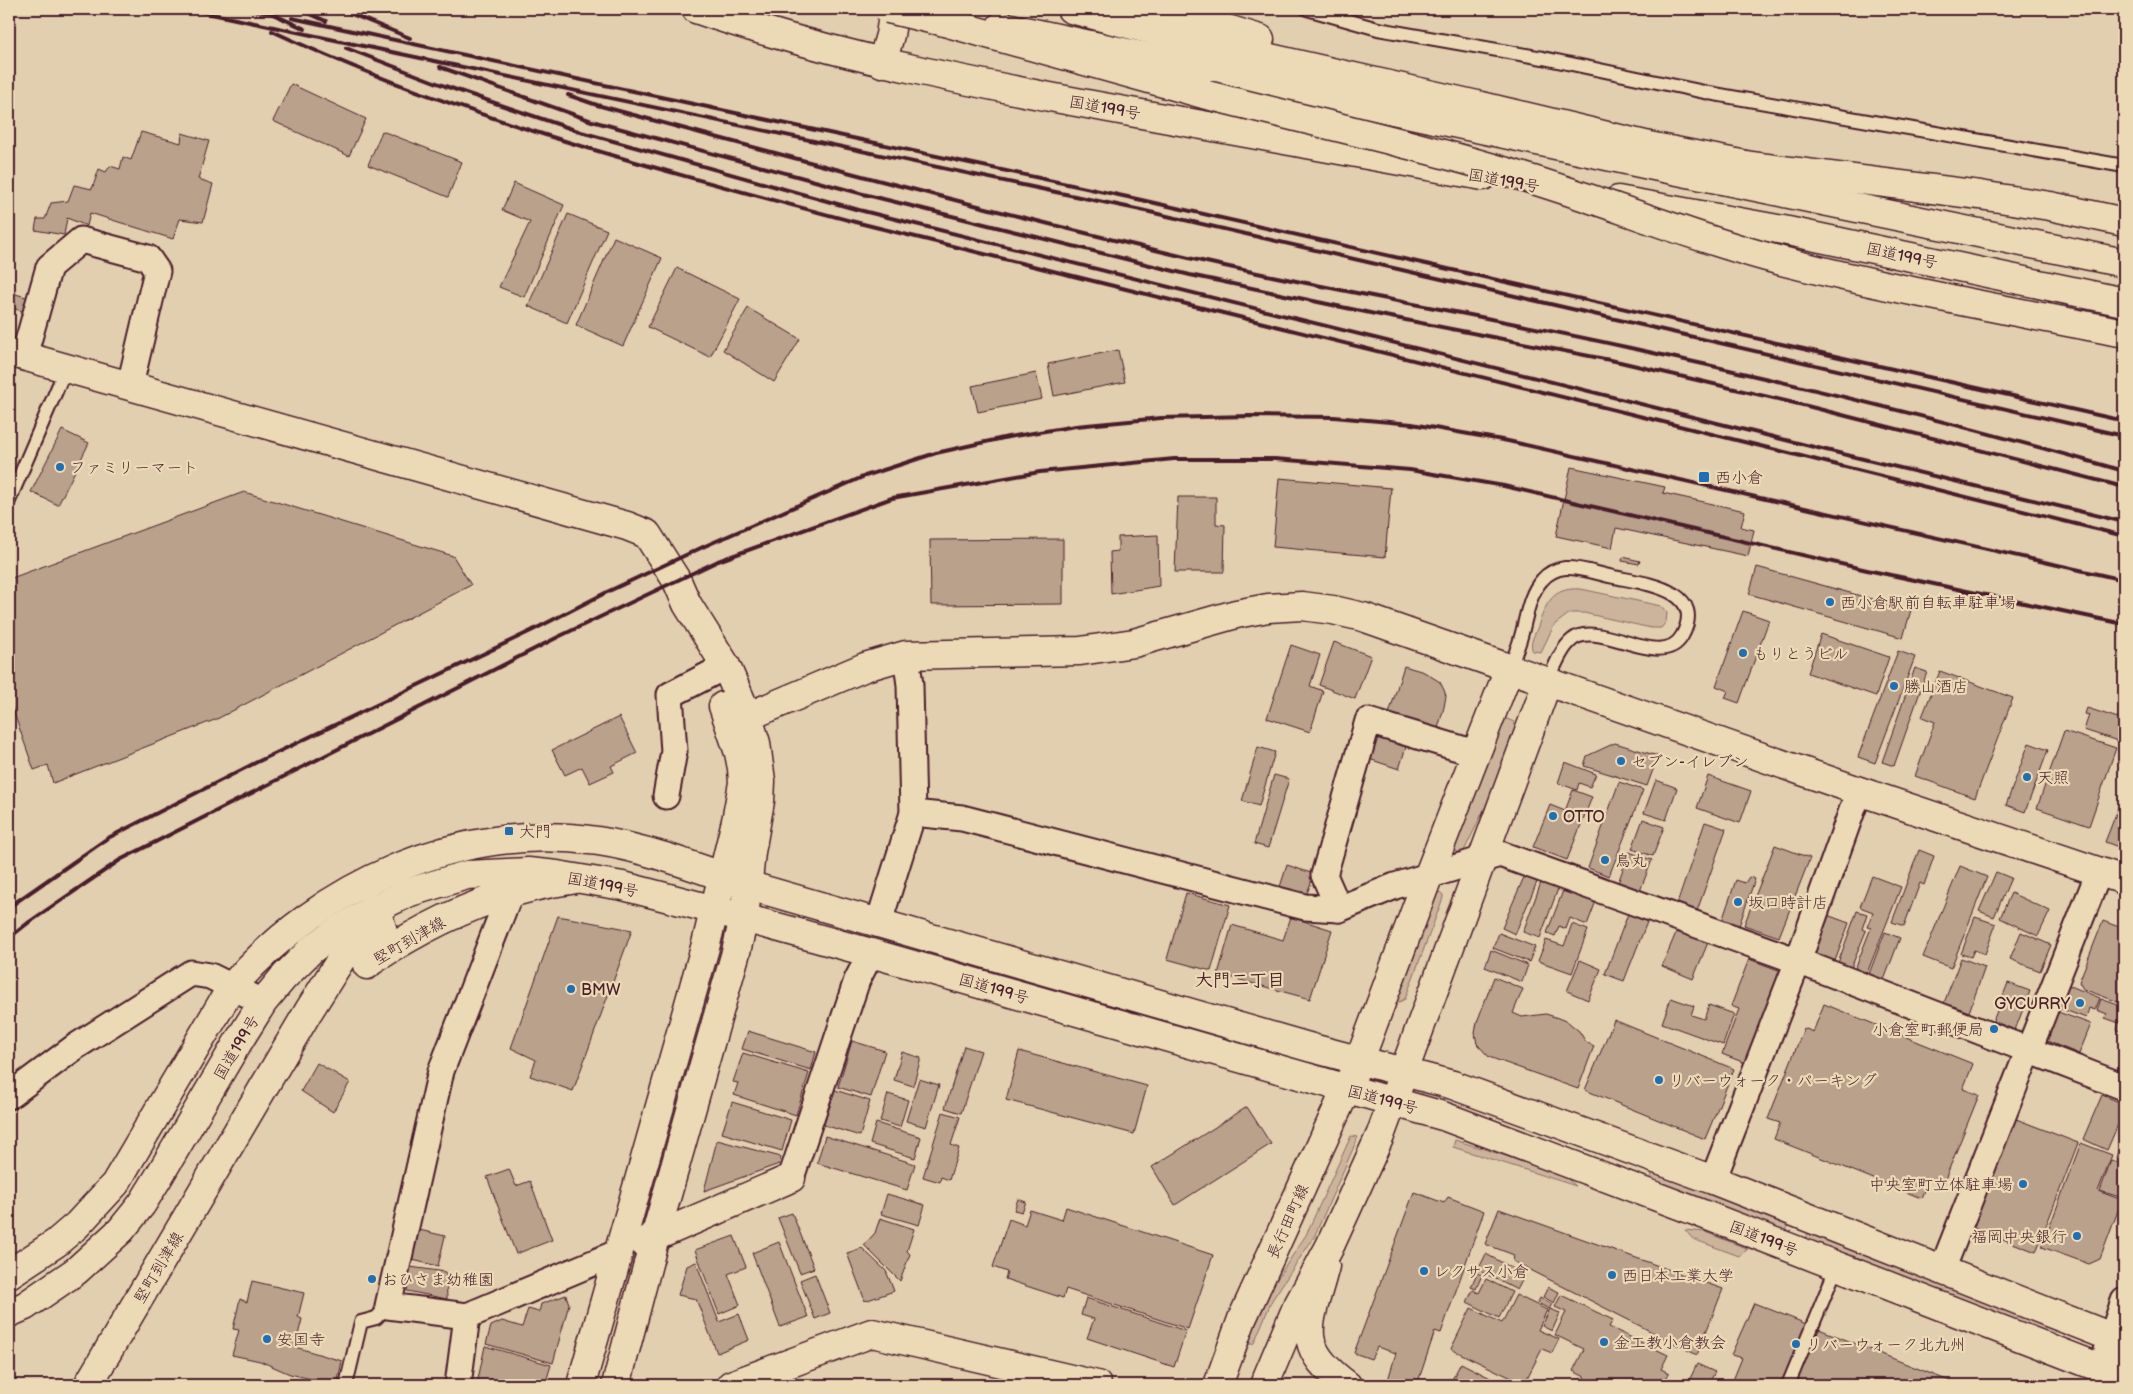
<svg xmlns="http://www.w3.org/2000/svg" width="2133" height="1394" viewBox="0 0 2133 1394" font-family="'Balsamiq Sans','Klee One',sans-serif">
<style>
.green{fill:#ccb49c;stroke:#8b6a64}
.building{fill:#baa18c;stroke:#4a1f2b}
.lines{fill:none;stroke-linecap:round;stroke-linejoin:round}
.service-casing{stroke:#4a1f2b;stroke-width:16}
.minor-casing{stroke:#4a1f2b;stroke-width:29}
.tertiary-casing{stroke:#4a1f2b;stroke-width:31}
.secondary-casing{stroke:#4a1f2b;stroke-width:31}
.primary-casing{stroke:#4a1f2b;stroke-width:31}
.trunk-casing{stroke:#4a1f2b;stroke-width:31}
.motorway-casing{stroke:#4a1f2b;stroke-width:31}
.service{stroke:#ecdab7;stroke-width:12}
.minor{stroke:#ecdab7;stroke-width:25}
.tertiary{stroke:#ecdab7;stroke-width:28}
.secondary{stroke:#ecdab7;stroke-width:28}
.primary{stroke:#ecdab7;stroke-width:28}
.trunk{stroke:#ecdab7;stroke-width:28}
.motorway{stroke:#ecdab7;stroke-width:28}
.rail{stroke:#4a1f2b;stroke-width:4}
.motorway-bridge-casing{stroke:#4a1f2b;stroke-width:31;stroke-linecap:butt}
.motorway-bridge{stroke:#ecdab7;stroke-width:28}
.poi-dot{fill:#1f6fb2;stroke:#ecdab7;stroke-width:2}
.labels{text-anchor:middle;stroke-width:4.5;stroke-linejoin:round;paint-order:stroke}
.street-label{font-size:16px;fill:#4a1f2b;stroke:#ecdab7}
.poi-label{font-size:16px;fill:#4a1f2b;stroke:#ecdab7;text-anchor:start}
.neighbourhood-label{font-size:18px;font-weight:bold;fill:#4a1f2b;stroke:#ecdab7}
</style>
<rect width="100%" height="100%" fill="#e2cfaf"/>
<filter id="ink" filterUnits="userSpaceOnUse"><feTurbulence type="fractalNoise" baseFrequency=".02" numOctaves="2"/><feDisplacementMap in="SourceGraphic" scale="10" xChannelSelector="R" yChannelSelector="G"/><feConvolveMatrix kernelMatrix="1 2 1 2 8 2 1 2 1" color-interpolation-filters="sRGB"/></filter>
<g filter="url(#ink)">
<g class="green">
<path d="M1581,589L1661,606L1667,613L1666,622L1661,628H1651L1584,613H1570L1554,625L1541,652L1533,651C1529,644 1534,636 1537,629C1546,604 1551,587 1581,589Z"/>
<polygon points="1507,719 1514,722 1515,729 1489,799 1465,849 1461,853 1456,852 1453,848 1503,722"/>
<polygon points="1440,892 1443,895 1443,898 1405,999 1399,1002 1396,1000 1435,896"/>
<polygon points="1351,1136 1357,1137 1356,1142 1314,1237 1272,1300 1254,1343 1248,1345 1246,1343 1264,1299 1306,1235"/>
<polygon points="1455,1140 1560,1173 1576,1186 1453,1147"/>
<polygon points="1653,1172 1789,1225 1785,1232 1650,1180"/>
<polygon points="1685,1230 1705,1232 1748,1249 1739,1256 1693,1239"/>
<polygon points="1808,1232 2056,1328 2053,1335 1805,1239"/>
</g>
<g class="building">
<polygon points="291,84 366,119 349,156 273,121"/>
<polygon points="382,131 462,162 448,197 368,165"/>
<polygon points="141,132 181,143 182,133 209,141 198,179 213,184 203,222 180,219 173,239 90,213 87,226 67,218 64,235 35,230 37,219 45,219 51,203 68,201 74,185 92,189 99,169 106,172 110,166 120,169 123,157 131,160"/>
<polygon points="514,183 564,205 524,297 499,287 530,222 502,210"/>
<polygon points="568,214 607,230 567,323 528,306"/>
<polygon points="614,237 662,258 623,346 576,325"/>
<polygon points="677,268 740,299 710,357 648,327"/>
<polygon points="9,292 29,298 25,312 9,307"/>
<polygon points="748,308 800,339 774,382 723,350"/>
<polygon points="1118,350 1125,382 1054,396 1048,364"/>
<polygon points="1036,373 1042,399 978,412 972,386"/>
<polygon points="62,430 89,443 58,505 31,492"/>
<polygon points="1571,467 1665,487 1663,493 1745,511 1741,527 1754,530 1748,556 1616,528 1612,548 1556,536"/>
<polygon points="1279,478 1391,488 1385,557 1273,547"/>
<polygon points="244,492 453,556 471,585 217,719 53,783 48,765 34,770 9,699 9,579"/>
<polygon points="1178,497 1216,497 1216,524 1225,525 1224,572 1175,572"/>
<polygon points="1158,535 1159,586 1111,594 1110,552 1118,551 1118,537"/>
<polygon points="1063,539 1063,604 931,605 930,540"/>
<polygon points="1623,557 1640,561 1639,564 1622,561"/>
<polygon points="1757,567 1911,610 1903,638 1749,594"/>
<polygon points="1743,611 1769,620 1739,703 1725,698 1728,691 1716,686"/>
<polygon points="1821,634 1889,657 1876,696 1808,673"/>
<polygon points="1334,642 1371,656 1355,699 1319,685"/>
<polygon points="1291,645 1320,655 1310,686 1323,691 1310,732 1267,718"/>
<polygon points="1898,651 1915,657 1875,763 1858,757"/>
<polygon points="1404,666 1424,672 1440,682 1444,690 1446,696 1444,707 1437,732 1388,717"/>
<polygon points="1915,668 1927,672 1894,766 1882,762"/>
<polygon points="1940,671 2013,698 1975,798 1915,776 1935,722 1922,717"/>
<polygon points="2087,708 2124,720 2124,743 2084,730 2089,715 2085,714"/>
<polygon points="619,717 637,753 611,766 614,772 590,783 582,767 565,775 552,750"/>
<polygon points="2064,731 2116,748 2089,826 2037,808"/>
<polygon points="1377,736 1406,747 1399,769 1369,759"/>
<polygon points="1615,743 1658,756 1647,786 1584,766 1587,756"/>
<polygon points="2029,743 2048,750 2025,812 2006,805"/>
<polygon points="1258,747 1275,752 1259,806 1242,801"/>
<polygon points="1565,762 1596,774 1590,787 1579,783 1577,790 1558,783"/>
<polygon points="1274,775 1289,779 1268,848 1254,844"/>
<polygon points="1708,776 1751,791 1740,823 1697,808"/>
<polygon points="1656,780 1677,788 1666,820 1644,813"/>
<polygon points="1619,782 1643,790 1609,876 1588,868"/>
<polygon points="1573,790 1592,797 1567,860 1533,847 1550,805 1565,811"/>
<polygon points="2124,793 2124,849 2105,842"/>
<polygon points="1643,819 1664,827 1653,856 1632,849"/>
<polygon points="1705,822 1726,829 1697,911 1677,904"/>
<polygon points="1775,845 1810,858 1779,937 1744,925"/>
<polygon points="1919,850 1934,856 1924,885 1920,883 1904,926 1892,922"/>
<polygon points="1629,852 1652,860 1640,891 1618,883"/>
<polygon points="1287,865 1314,874 1305,899 1279,890"/>
<polygon points="1960,866 1987,877 1951,968 1923,957"/>
<polygon points="1996,872 2011,878 1994,917 1979,911"/>
<polygon points="1872,876 1901,887 1867,973 1855,969 1871,928 1867,927 1873,912 1860,907"/>
<polygon points="1524,877 1537,882 1515,934 1502,928"/>
<polygon points="1749,877 1755,879 1739,926 1722,921 1736,880 1745,883"/>
<polygon points="1542,880 1559,886 1540,938 1523,932"/>
<polygon points="1564,888 1596,901 1587,925 1570,918 1566,929 1559,926 1555,936 1547,933"/>
<polygon points="1186,893 1230,905 1211,971 1167,959"/>
<polygon points="2011,893 2050,911 2038,936 2000,918"/>
<polygon points="1857,911 1867,914 1862,929 1866,931 1851,968 1838,963"/>
<polygon points="1628,914 1647,922 1624,981 1605,974"/>
<polygon points="1827,915 1849,923 1835,961 1813,953"/>
<polygon points="558,916 632,930 573,1091 530,1076 536,1060 511,1048"/>
<polygon points="1291,917 1332,930 1310,999 1218,974 1232,925 1283,940"/>
<polygon points="1975,917 1996,924 1985,954 1974,950 1971,957 1961,954"/>
<polygon points="2103,921 2124,929 2124,1004 2083,989 2079,982"/>
<polygon points="1572,924 1588,930 1572,973 1538,961 1546,940 1564,946"/>
<polygon points="1678,928 1709,940 1693,979 1662,966"/>
<polygon points="1885,932 1900,938 1884,980 1869,974"/>
<polygon points="2021,932 2051,945 2040,971 2010,959"/>
<polygon points="1499,933 1535,947 1529,962 1493,948"/>
<polygon points="1491,950 1528,965 1522,982 1485,967"/>
<polygon points="1961,958 1985,967 1969,1012 1944,1003"/>
<polygon points="1749,959 1781,971 1745,1063 1722,1054 1739,1009 1731,1006"/>
<polygon points="1580,960 1601,969 1588,1000 1567,991"/>
<polygon points="1494,977 1523,989 1513,1013 1522,1017 1546,1014 1558,1018 1568,1022 1579,1031 1586,1042 1594,1046 1578,1089 1489,1057 1477,1044 1475,1033 1477,1022"/>
<polygon points="2008,983 2030,991 2015,1030 1993,1021"/>
<polygon points="2068,985 2100,998 2095,1010 2089,1008 2086,1018 2059,1008"/>
<polygon points="1671,998 1694,1006 1691,1015 1704,1019 1709,1005 1734,1014 1723,1045 1662,1023"/>
<polygon points="2101,999 2124,1007 2124,1032 2117,1030 2119,1023 2105,1018 2107,1014 2097,1010"/>
<polygon points="1824,1004 1973,1064 1963,1089 1979,1095 1943,1184 1929,1178 1921,1198 1774,1139 1780,1123 1768,1119 1804,1028 1813,1032"/>
<polygon points="2058,1012 2091,1024 2079,1054 2047,1041"/>
<polygon points="1614,1020 1734,1069 1705,1139 1585,1090"/>
<polygon points="748,1031 816,1052 811,1070 742,1049"/>
<polygon points="852,1041 885,1051 871,1097 838,1087"/>
<polygon points="964,1046 981,1051 961,1113 945,1108"/>
<polygon points="1019,1051 1147,1086 1134,1134 1006,1100"/>
<polygon points="902,1052 921,1058 913,1086 894,1080"/>
<polygon points="743,1053 809,1073 796,1115 734,1095 738,1083 733,1082"/>
<polygon points="317,1063 350,1082 333,1112 301,1091"/>
<polygon points="919,1079 939,1085 926,1127 906,1121"/>
<polygon points="835,1090 870,1101 860,1136 824,1125"/>
<polygon points="888,1094 908,1100 900,1127 880,1121"/>
<polygon points="2102,1095 2124,1104 2124,1111 2107,1150 2083,1139"/>
<polygon points="732,1102 791,1120 782,1151 722,1133"/>
<polygon points="1247,1107 1271,1144 1175,1205 1152,1167"/>
<polygon points="943,1112 960,1117 951,1145 959,1148 949,1180 941,1177 940,1182 923,1177"/>
<polygon points="2011,1117 2078,1143 2036,1252 1969,1226"/>
<polygon points="876,1123 921,1137 915,1158 870,1144"/>
<polygon points="2124,1129 2124,1161 2116,1158"/>
<polygon points="825,1136 915,1164 907,1190 817,1163"/>
<polygon points="717,1140 781,1157 779,1164 704,1191"/>
<polygon points="2081,1143 2112,1155 2098,1191 2122,1200 2100,1259 2089,1264 2042,1247"/>
<polygon points="2111,1160 2124,1165 2123,1198 2100,1191"/>
<polygon points="509,1169 516,1186 530,1181 552,1240 516,1254 487,1177"/>
<polygon points="1414,1192 1444,1203 1448,1197 1484,1211 1441,1333 1435,1331 1417,1385 1406,1385 1388,1380 1396,1353 1377,1347 1371,1359 1354,1353"/>
<polygon points="887,1194 925,1205 919,1225 881,1214"/>
<polygon points="1018,1199 1026,1202 1022,1212 1014,1210"/>
<polygon points="1066,1207 1213,1255 1188,1329 1066,1289 1063,1298 1005,1279 1007,1272 993,1267 1009,1219 1025,1225 1030,1210 1062,1220"/>
<polygon points="1499,1209 1723,1289 1697,1355 1513,1261 1514,1255 1485,1244"/>
<polygon points="792,1213 814,1268 800,1273 778,1218"/>
<polygon points="880,1218 914,1229 907,1251 910,1254 900,1281 864,1245 875,1233"/>
<polygon points="415,1229 445,1236 438,1266 408,1259"/>
<polygon points="734,1236 746,1267 728,1274 740,1305 719,1314 695,1250"/>
<polygon points="779,1242 808,1317 780,1327 752,1253"/>
<polygon points="862,1248 886,1271 894,1291 865,1301 847,1253"/>
<polygon points="1486,1254 1525,1275 1517,1290 1478,1270"/>
<polygon points="696,1262 719,1322 739,1314 749,1340 717,1353 696,1299 678,1295 687,1266"/>
<polygon points="410,1267 446,1272 447,1299 407,1291"/>
<polygon points="1477,1273 1482,1275 1476,1289 1471,1287"/>
<polygon points="815,1274 830,1313 815,1319 800,1280"/>
<polygon points="1486,1279 1512,1292 1499,1318 1467,1302 1473,1290 1479,1293"/>
<polygon points="252,1281 304,1293 298,1317 302,1319 295,1347 342,1361 337,1385 290,1374 260,1361 232,1355 239,1330 233,1329 240,1299 247,1302"/>
<polygon points="1548,1287 1559,1292 1554,1303 1543,1297"/>
<polygon points="566,1295 569,1304 553,1363 486,1344 491,1326 502,1321 522,1327 528,1309 539,1312 541,1304"/>
<polygon points="1516,1295 1547,1310 1538,1330 1559,1339 1552,1353 1542,1349 1524,1384 1451,1349 1471,1308 1502,1323"/>
<polygon points="1561,1295 1613,1320 1609,1327 1668,1355 1661,1369 1669,1373 1663,1385 1582,1385 1585,1377 1573,1371 1584,1349 1555,1335 1566,1312 1555,1307"/>
<polygon points="1086,1298 1186,1331 1174,1367 1087,1338 1094,1319 1081,1315"/>
<polygon points="1540,1298 1552,1304 1549,1309 1538,1303"/>
<polygon points="1754,1303 1959,1385 1731,1385 1742,1358 1731,1355"/>
<polygon points="1550,1309 1560,1313 1552,1331 1542,1326"/>
<polygon points="485,1346 551,1365 545,1385 477,1384"/>
<polygon points="1461,1363 1504,1385 1449,1385"/>
<polygon points="1697,1364 1715,1372 1708,1385 1687,1385"/>
</g>
<g class="lines">
<g class="service-casing">
<g id="service">
<polyline points="1307,9 1378,29 1543,58 1709,93 2124,166"/>
<polyline points="9,501 66,368"/>
<path d="M1509,669C1513,659 1517,650 1520,640C1526,621 1528,595 1542,580C1548,573 1556,569 1565,568C1581,567 1598,574 1614,577C1642,583 1708,589 1682,636C1662,672 1598,618 1572,640C1560,650 1554,669 1547,683"/>
<polyline points="346,1385 361,1322 376,1318 388,1306"/>
<polyline points="1788,1385 1837,1266"/>
</g>
</g>
<g class="minor-casing">
<g id="minor">
<polyline points="24,356 49,267 81,240 148,258 157,271 130,385"/>
<polyline points="666,796 674,751 670,695 726,666"/>
<polyline points="913,813 962,818 1305,907 1339,909 1395,886 1500,854 1798,961 2124,1087"/>
<polyline points="510,893 441,1071 388,1306 467,1316 619,1252"/>
<polyline points="1339,909 1324,875 1368,721 1475,753"/>
<polyline points="879,922 913,813 910,685 906,655"/>
<polyline points="9,1096 75,1047 191,973 210,976 263,1002"/>
<polyline points="791,1178 857,980 871,953"/>
<polyline points="1713,1180 1798,961 1859,791"/>
<polyline points="1942,1270 2099,872"/>
<polyline points="2101,1369 2124,1301"/>
<polyline points="458,1385 467,1316"/>
</g>
</g>
<g class="tertiary-casing">
<g id="tertiary">
<polyline points="9,352 627,526 647,534 677,581 687,604 726,666 748,717 756,743 761,781 760,801 751,852 744,918 736,952 655,1237 616,1385"/>
<polyline points="730,724 865,667 906,655 1080,651 1134,643 1236,614 1268,608 1302,606 1333,610 1363,617 1859,791 2124,880"/>
<polyline points="1360,1059 1428,877 1509,669"/>
<polyline points="1404,1071 1547,683"/>
<polyline points="643,1242 791,1178"/>
<path d="M1325,1266C1310,1324 1292,1345 1347,1385"/>
<polyline points="581,1385 706,944 736,821 743,783 742,768 739,753 723,706"/>
<polyline points="731,1385 872,1333 1097,1385"/>
</g>
</g>
<g class="secondary-casing">
<g id="secondary">
<path d="M370,962C431,921 497,890 571,880"/>
<path d="M88,1385L308,1012L372,910C390,931 384,947 367,965"/>
</g>
</g>
<g class="primary-casing">
<g id="primary">
<polyline points="1218,1385 1242,1319 1360,1059"/>
<polyline points="1264,1385 1296,1309 1329,1248 1380,1136 1404,1071"/>
</g>
</g>
<g class="trunk-casing">
<g id="trunk">
<path d="M696,9C839,58 988,86 1136,113C1252,134 1367,155 1483,176"/>
<polyline points="1001,26 1654,166 2124,263"/>
<polyline points="882,63 890,35 894,9"/>
<polyline points="1618,200 1783,230 2124,302"/>
<path d="M9,1274L56,1243L77,1225L115,1184L231,988C320,884 461,821 598,841C646,848 701,869 747,885L1312,1048L1453,1085L1713,1180L2124,1342"/>
<polyline points="9,1313 25,1306 76,1271 121,1230 142,1204 158,1178 235,1047 263,1002 283,978 311,950 341,928 372,910 410,892 467,875 528,872 557,875 623,886 715,910 871,953 1443,1116 1700,1213 2124,1377"/>
</g>
</g>
<g class="motorway-casing">
<g id="motorway">
<polyline points="1071,9 1178,37 1477,105 1654,147 1751,166 1980,195 2050,206 2124,222"/>
<polyline points="1161,9 1260,39"/>
<polyline points="912,13 1207,95"/>
</g>
</g>
<use href="#service" class="service"/>
<use href="#minor" class="minor"/>
<use href="#tertiary" class="tertiary"/>
<use href="#secondary" class="secondary"/>
<use href="#primary" class="primary"/>
<use href="#trunk" class="trunk"/>
<use href="#motorway" class="motorway"/>
<g class="rail">
<polyline points="188,9 1141,210 2124,436"/>
<polyline points="248,9 268,13"/>
<polyline points="262,9 305,29"/>
<polyline points="299,9 326,21"/>
<polyline points="339,9 410,38"/>
<polyline points="292,18 1137,199 2124,421"/>
<path d="M272,31C458,118 657,169 855,222L2124,536"/>
<polyline points="346,48 445,86 581,132 859,210 1822,449 2124,522"/>
<polyline points="440,67 592,121 863,194 1190,275 1375,314 1620,362 1807,406 2124,487"/>
<path d="M568,95L597,105C795,159 993,212 1193,259C1337,292 1483,315 1626,347C1793,383 1960,424 2124,471"/>
<polyline points="9,907 108,838 255,763 531,631 609,591 705,546 865,476 936,453 1008,437 1076,426 1161,418 1250,416 1334,417 1412,424 1508,441 2124,580"/>
<polyline points="9,938 28,923 120,860 558,637 718,561 892,498 1040,472 1174,459 1275,459 1410,470 1504,486 1867,570 2124,624"/>
</g>
<g class="motorway-bridge-casing">
<g id="motorway-bridge">
<polyline points="888,9 934,20"/>
<path d="M1207,95C1314,122 1424,146 1530,179C1612,204 1691,237 1774,259C1890,289 2007,310 2124,333"/>
</g>
</g>
<use href="#motorway-bridge" class="motorway-bridge"/>
</g>
</g>
<g class="poi-dot">
<circle cx="60" cy="467" r="5"/>
<rect x="1698" y="471" width="12" height="12" rx="2.5"/>
<circle cx="1830" cy="602" r="5"/>
<circle cx="1743" cy="653" r="5"/>
<circle cx="1894" cy="686" r="5"/>
<circle cx="1621" cy="761" r="5"/>
<circle cx="2027" cy="777" r="5"/>
<circle cx="1553" cy="816" r="5"/>
<rect x="504" y="826" width="10" height="10" rx="2.5"/>
<circle cx="1605" cy="860" r="5"/>
<circle cx="1738" cy="902" r="5"/>
<circle cx="571" cy="989" r="5"/>
<circle cx="2080" cy="1003" r="5"/>
<circle cx="1994" cy="1029" r="5"/>
<circle cx="1659" cy="1080" r="5"/>
<circle cx="2023" cy="1184" r="5"/>
<circle cx="2077" cy="1236" r="5"/>
<circle cx="1424" cy="1271" r="5"/>
<circle cx="1612" cy="1275" r="5"/>
<circle cx="372" cy="1279" r="5"/>
<circle cx="267" cy="1339" r="5"/>
<circle cx="1604" cy="1342" r="5"/>
<circle cx="1796" cy="1344" r="5"/>
</g>
<g class="labels">
<g class="street-label">
<text transform="translate(1105 107) rotate(10)" y="6">国道199号</text>
<text transform="translate(1504 180) rotate(10)" y="6">国道199号</text>
<text transform="translate(1902 255) rotate(12)" y="6">国道199号</text>
<text transform="translate(603 884) rotate(11)" y="6">国道199号</text>
<text transform="translate(409 940) rotate(-30)" y="6">堅町到津線</text>
<text transform="translate(994 988) rotate(16)" y="6">国道199号</text>
<text transform="translate(236 1047) rotate(-59)" y="6">国道199号</text>
<text transform="translate(1383 1099) rotate(15)" y="6">国道199号</text>
<text transform="translate(1287 1221) rotate(-66)" y="6">長行田町線</text>
<text transform="translate(1764 1238) rotate(21)" y="6">国道199号</text>
<text transform="translate(158 1267) rotate(-59)" y="6">堅町到津線</text>
</g>
<g class="poi-label">
<text x="70" y="473">ファミリーマート</text>
<text x="1715" y="483">西小倉</text>
<text x="1840" y="608">西小倉駅前自転車駐車場</text>
<text x="1753" y="659">もりとうビル</text>
<text x="1904" y="692">勝山酒店</text>
<text x="1631" y="767">セブン-イレブン</text>
<text x="2037" y="783">天照</text>
<text x="1563" y="822">OTTO</text>
<text x="519" y="837">大門</text>
<text x="1615" y="866">鳥丸</text>
<text x="1748" y="908">坂口時計店</text>
<text x="581" y="995">BMW</text>
<text x="2070" y="1009" text-anchor="end">GYCURRY</text>
<text x="1984" y="1035" text-anchor="end">小倉室町郵便局</text>
<text x="1669" y="1086">リバーウォーク・パーキング</text>
<text x="2013" y="1190" text-anchor="end">中央室町立体駐車場</text>
<text x="2067" y="1242" text-anchor="end">福岡中央銀行</text>
<text x="1434" y="1277">レクサス小倉</text>
<text x="1622" y="1281">西日本工業大学</text>
<text x="382" y="1285">おひさま幼稚園</text>
<text x="277" y="1345">安国寺</text>
<text x="1614" y="1348">金工教小倉教会</text>
<text x="1806" y="1350">リバーウォーク北九州</text>
</g>
<g class="neighbourhood-label">
<text x="1240" y="986">大門二丁目</text>
</g>
</g>
<rect width="2133" height="1394" fill="none" stroke="#ecdab7" stroke-width="30"/>
<rect x="15" y="15" width="2103" height="1364" fill="none" stroke="#4a1f2b" stroke-width="2" filter="url(#ink)"/>
</svg>
